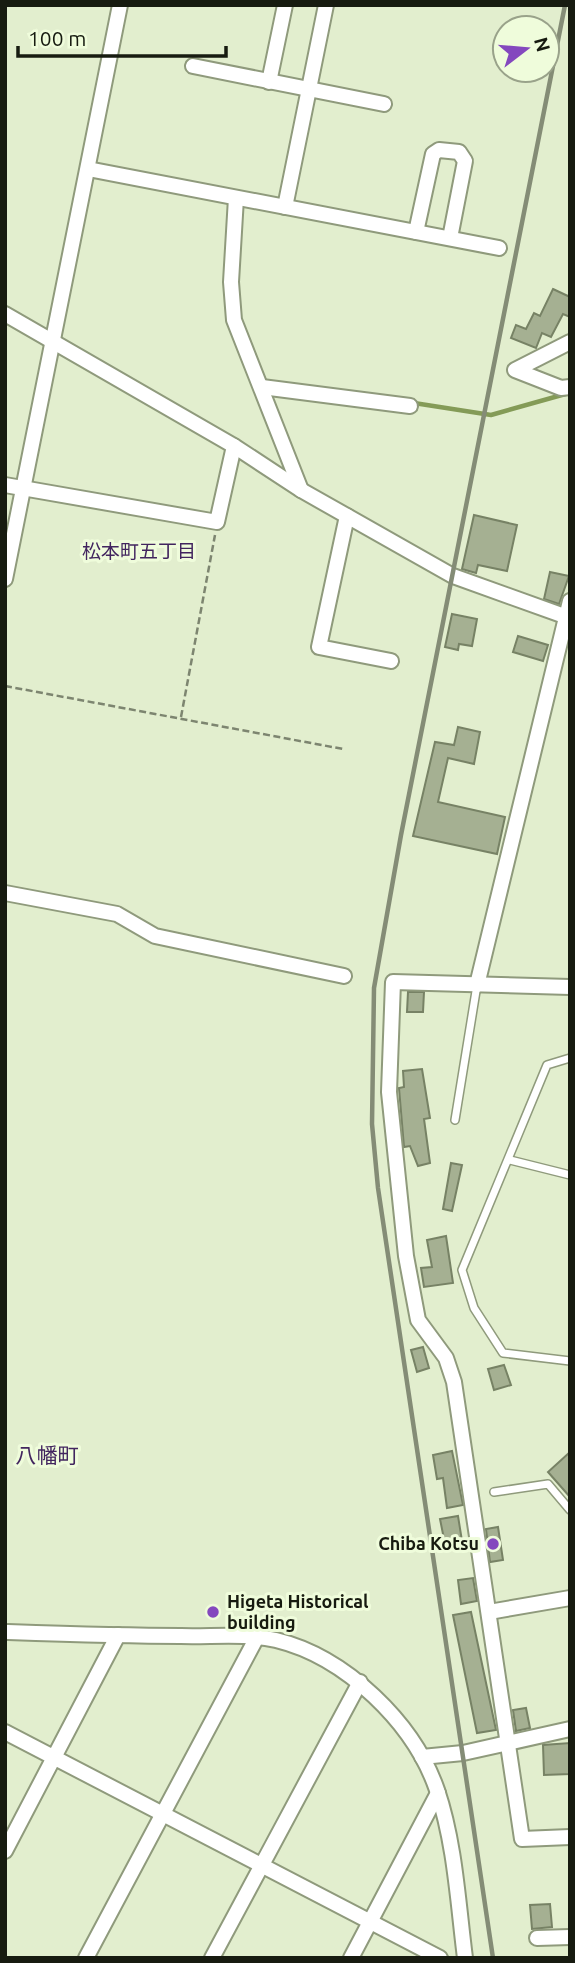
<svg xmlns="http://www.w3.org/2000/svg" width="575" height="1963" viewBox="0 0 575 1963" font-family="Ubuntu,'Noto Sans JP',sans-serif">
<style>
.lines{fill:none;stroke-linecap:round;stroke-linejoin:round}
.stream{stroke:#849b57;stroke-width:4.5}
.building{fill:#a5b092;stroke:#778265;stroke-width:2}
.lane-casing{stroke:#8f9a7c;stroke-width:10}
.street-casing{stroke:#8f9a7c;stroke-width:18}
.path{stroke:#7d8570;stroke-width:2.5;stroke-dasharray:7 3.5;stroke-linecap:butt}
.lane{stroke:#fff;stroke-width:7}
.street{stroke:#fff;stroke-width:14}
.rail{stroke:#848c76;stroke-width:4.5}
.poi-dot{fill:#8448be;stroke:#effcdb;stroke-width:2.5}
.labels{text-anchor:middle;stroke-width:6;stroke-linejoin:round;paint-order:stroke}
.poi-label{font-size:18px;font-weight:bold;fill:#171b10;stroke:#effcdb;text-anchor:end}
.neighbourhood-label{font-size:19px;fill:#42255f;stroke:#effcdb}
.quarter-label{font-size:21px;fill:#42255f;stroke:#effcdb}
</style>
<rect width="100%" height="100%" fill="#e2eece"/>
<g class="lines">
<polyline class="stream" points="414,403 491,415 569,393"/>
</g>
<g class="building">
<polygon points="553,289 570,297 570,317 563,314 551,337 542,333 536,348 511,338 516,325 526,329 534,313 540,316"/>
<polygon points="474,515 517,525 507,571 478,565 476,573 462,569"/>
<polygon points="550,572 569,576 559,604 544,599"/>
<polygon points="452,614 477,619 472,646 459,644 458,650 445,647"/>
<polygon points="518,636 548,645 543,661 513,652"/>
<polygon points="458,727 480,732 474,764 448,758 438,802 505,817 497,854 413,836 435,742 454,745"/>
<polygon points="408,992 424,992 423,1012 407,1012"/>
<polygon points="422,1069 430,1118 424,1119 430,1163 418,1166 410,1146 404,1147 399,1088 404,1087 403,1071"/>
<polygon points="451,1163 462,1165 452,1211 443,1209"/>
<polygon points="446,1236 453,1283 424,1287 421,1268 432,1267 427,1240"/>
<polygon points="423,1347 429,1368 417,1372 411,1350"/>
<polygon points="504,1365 511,1385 494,1390 488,1369"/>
<polygon points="452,1451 463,1505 447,1508 443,1478 437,1479 433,1455"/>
<polygon points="570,1452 570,1497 548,1472"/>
<polygon points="458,1516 462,1541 445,1544 440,1519"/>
<polygon points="498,1527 503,1560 490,1562 486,1529"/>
<polygon points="473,1578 477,1601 461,1604 458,1580"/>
<polygon points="471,1612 496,1730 477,1733 453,1615"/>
<polygon points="526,1708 530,1728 516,1731 513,1710"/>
<polygon points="570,1743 570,1774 544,1775 543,1745"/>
<polygon points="550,1904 552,1927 532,1929 530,1905"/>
</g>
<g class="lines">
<g class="lane-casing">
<g id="lane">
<polyline points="570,1058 547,1065 462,1270 474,1308 503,1353 570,1361"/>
<polyline points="455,1120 477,985"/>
<polyline points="510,1160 570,1175"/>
<polyline points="494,1492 548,1484 570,1510"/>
</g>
</g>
<g class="street-casing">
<g id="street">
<polyline points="193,66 384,104"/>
<polyline points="269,82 285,5"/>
<polyline points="88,169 499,248"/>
<polyline points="236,198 231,282 234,320 301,490"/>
<polyline points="285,207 326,5"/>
<polyline points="416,232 433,154 439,150 459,152 465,161 450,238"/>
<polyline points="5,314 234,446 301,490 453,576 570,618"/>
<polyline points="570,342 515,370 561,388 570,387"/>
<polyline points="262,387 410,406"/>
<polyline points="5,485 217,522 234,446"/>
<polyline points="347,516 319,647 391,661"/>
<polyline points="5,579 120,5"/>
<polyline points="5,893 117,914 155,936 344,976"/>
<polyline points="477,985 570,601"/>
<polyline points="570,987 393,982 389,1092 406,1256 418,1320 446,1358 454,1382 522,1839 570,1837"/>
<polyline points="489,1612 570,1598"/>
<path d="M5,1632C64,1634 122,1636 181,1636C211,1637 246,1633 276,1640C346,1657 414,1723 437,1790C455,1843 458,1903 465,1958"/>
<polyline points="5,1732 440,1958"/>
<polyline points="422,1757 463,1753 570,1729"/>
<polyline points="5,1851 118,1635"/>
<polyline points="537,1938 570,1937"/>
<polyline points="86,1958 257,1637"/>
<polyline points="212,1958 360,1682"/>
<polyline points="351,1958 438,1793"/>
</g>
</g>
<g class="path">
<polyline points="5,686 343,749"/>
<polyline points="181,717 215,535"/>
</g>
<use href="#lane" class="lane"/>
<use href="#street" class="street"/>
<polyline class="rail" points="493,1958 378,1188 372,1124 374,988 401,835 565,5"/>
</g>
<g class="poi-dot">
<circle cx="493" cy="1544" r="7"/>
<circle cx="213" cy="1612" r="7"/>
</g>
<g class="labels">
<g class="poi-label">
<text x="479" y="1550">Chiba Kotsu</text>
<text x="227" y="1608" text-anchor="start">Higeta Historical<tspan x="227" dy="21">building</tspan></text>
</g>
<g class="neighbourhood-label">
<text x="139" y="558">松本町五丁目</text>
</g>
<g class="quarter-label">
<text x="47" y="1463">八幡町</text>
</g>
</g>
<rect width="575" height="1963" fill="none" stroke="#171b10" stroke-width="14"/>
<g transform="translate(526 49) rotate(74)"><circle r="33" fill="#effcdb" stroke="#99a28a" stroke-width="2"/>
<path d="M0-5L12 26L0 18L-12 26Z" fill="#8448be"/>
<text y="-10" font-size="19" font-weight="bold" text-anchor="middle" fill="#171b10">N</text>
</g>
<path d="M18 46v10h208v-10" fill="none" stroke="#171b10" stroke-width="3.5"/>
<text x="28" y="46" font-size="21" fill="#171b10" stroke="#effcdb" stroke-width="5" paint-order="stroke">100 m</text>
</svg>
